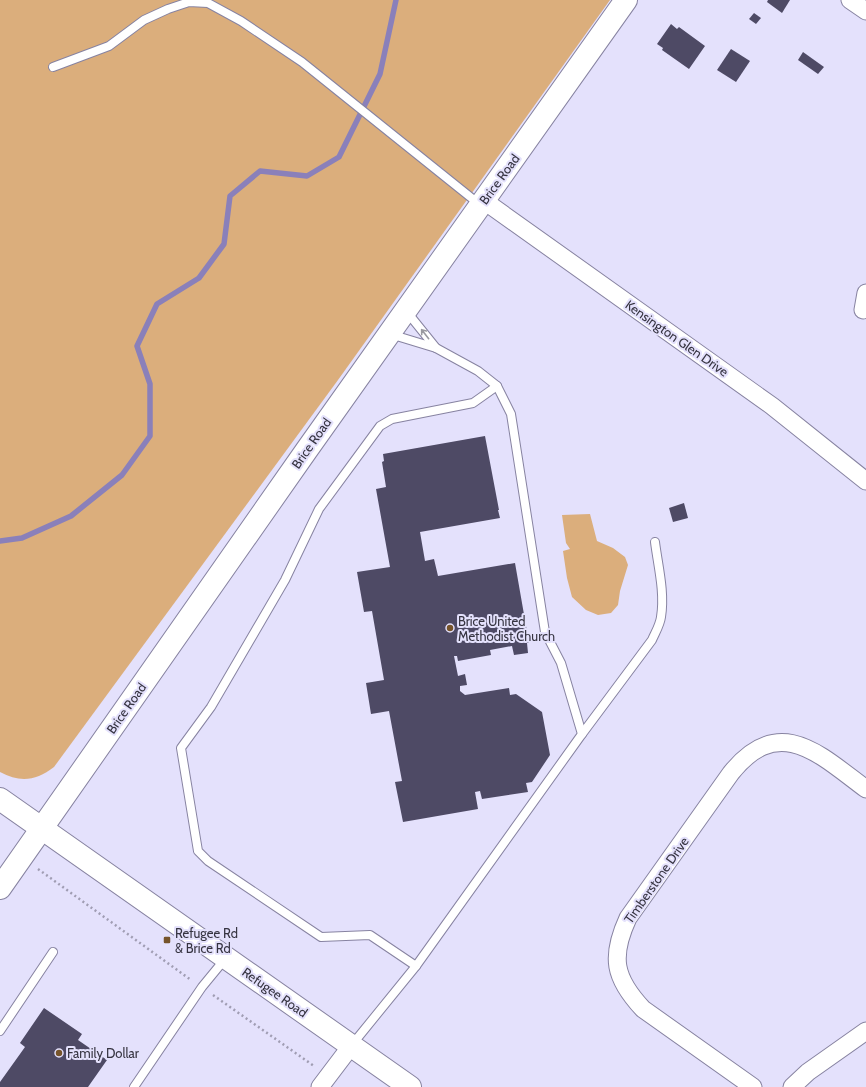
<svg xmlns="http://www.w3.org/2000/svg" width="866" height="1087" viewBox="0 0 866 1087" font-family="Cabin,sans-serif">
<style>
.green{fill:#dbae7c}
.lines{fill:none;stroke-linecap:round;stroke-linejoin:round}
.stream{stroke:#8a80ba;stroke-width:5.5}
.building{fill:#4e4a65}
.lane-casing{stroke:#8783a1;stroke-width:10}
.street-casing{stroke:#8783a1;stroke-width:19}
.secondary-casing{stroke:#8783a1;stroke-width:24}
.primary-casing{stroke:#8783a1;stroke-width:24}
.path{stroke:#a09db3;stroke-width:2.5;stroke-dasharray:2 3;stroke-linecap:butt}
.lane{stroke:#fff;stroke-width:8}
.street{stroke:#fff;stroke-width:17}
.secondary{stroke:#fff;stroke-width:22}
.primary{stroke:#fff;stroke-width:22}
.oneway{stroke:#9a9aa0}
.poi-dot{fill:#76542b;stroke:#e4e1fc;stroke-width:1.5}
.labels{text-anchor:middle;stroke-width:4;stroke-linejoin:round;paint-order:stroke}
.street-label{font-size:13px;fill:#363441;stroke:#e4e1fc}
.poi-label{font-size:13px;fill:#363441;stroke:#e4e1fc;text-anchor:start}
</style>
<rect width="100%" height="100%" fill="#e4e1fc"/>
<g class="green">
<path d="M0,0H610L338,380L54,767C36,781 20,783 0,772Z"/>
<polygon points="590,514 597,541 613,548 625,557 628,565 620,591 618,605 611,613 598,615 586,610 572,597 567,578 563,551 570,549 566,543 562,515"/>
</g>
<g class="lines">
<polyline class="stream" points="0,541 22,538 71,516 122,475 150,436 150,384 137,346 157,304 199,278 224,244 230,196 260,171 307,176 339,157 380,74 396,0"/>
</g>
<g class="building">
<polygon points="768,0 790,0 782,13 767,2"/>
<polygon points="754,13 761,18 756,24 749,19"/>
<polygon points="671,24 677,29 679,27 705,46 689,69 662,50 663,48 657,44"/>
<polygon points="731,49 750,61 736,82 717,70"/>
<polygon points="803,52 824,67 818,74 798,60"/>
<polygon points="485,436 499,510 498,510 500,518 420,532 425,561 434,559 438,576 515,563 529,643 527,643 528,653 514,655 512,646 490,650 491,655 458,661 457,656 454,656 458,676 465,674 467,685 460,686 460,691 465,695 509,688 510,695 516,694 542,712 550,755 532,782 526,783 528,792 482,799 480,791 475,792 478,809 403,822 395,782 402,781 389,711 371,714 366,683 384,680 372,611 364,612 357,572 390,567 376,489 386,487 382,462 384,461 383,454"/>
<polygon points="684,503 688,518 673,522 669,508"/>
<polygon points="44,1008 82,1034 78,1040 107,1060 88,1087 0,1087 0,1082 25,1047 20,1043"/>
</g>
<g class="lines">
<g class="lane-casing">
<g id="lane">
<polyline points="53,67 109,46 144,20 168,9 189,2 208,3 241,21 302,62 479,204"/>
<polyline points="390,334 436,348 407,312"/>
<path d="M582,734L652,640C655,633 660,625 661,617C665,592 658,566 655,542"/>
<polyline points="416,966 370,935 321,937 208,861 198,851 181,748 211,707 285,580 319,509 380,426 392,419 473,403 497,386"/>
<polyline points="0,1031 53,952"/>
<polyline points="351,1046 416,966 582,734 561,663 545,632 511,414 497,386 478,371 436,348"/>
<polyline points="134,1087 202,987 225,959"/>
</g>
</g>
<g class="street-casing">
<g id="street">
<polyline points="850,0 866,11"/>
<polyline points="483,200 772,406 866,481"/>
<polyline points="863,310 866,293"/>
<polyline points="320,1087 351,1046"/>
<path d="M753,1087L643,1009C614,978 610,957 628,918L731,773C779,713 819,754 866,789"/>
<polyline points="792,1087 808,1072 866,1031"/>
</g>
</g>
<g class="secondary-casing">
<polyline id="secondary" points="0,888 306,451 626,0"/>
</g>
<g class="primary-casing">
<polyline id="primary" points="0,799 410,1087"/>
</g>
<g class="path">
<polyline points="38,869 191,980"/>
<polyline points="213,995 314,1066"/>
</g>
<use href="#lane" class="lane"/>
<use href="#street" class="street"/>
<use href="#secondary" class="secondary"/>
<use href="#primary" class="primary"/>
</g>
<defs><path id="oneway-shaft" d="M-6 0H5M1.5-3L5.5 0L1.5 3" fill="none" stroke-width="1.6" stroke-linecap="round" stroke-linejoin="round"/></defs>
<use class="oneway" href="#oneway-shaft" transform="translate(425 334) rotate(-128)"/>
<g class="poi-dot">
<circle cx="450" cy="628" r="4"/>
<rect x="163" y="936" width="8" height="8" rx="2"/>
<circle cx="59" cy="1053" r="4"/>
</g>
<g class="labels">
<g class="street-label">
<text transform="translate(499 179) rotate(-54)" y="5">Brice Road</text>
<text transform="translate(677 338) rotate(35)" y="5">Kensington Glen Drive</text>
<text transform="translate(311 443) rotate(-55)" y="5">Brice Road</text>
<text transform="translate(126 708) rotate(-55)" y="5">Brice Road</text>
<text transform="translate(656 880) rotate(-55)" y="5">Timberstone Drive</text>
<text transform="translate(275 992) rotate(35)" y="5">Refugee Road</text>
</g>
<g class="poi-label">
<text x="458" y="626">Brice United<tspan x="458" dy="15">Methodist Church</tspan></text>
<text x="175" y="938">Refugee Rd<tspan x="175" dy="15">&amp; Brice Rd</tspan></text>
<text x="67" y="1058">Family Dollar</text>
</g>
</g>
</svg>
